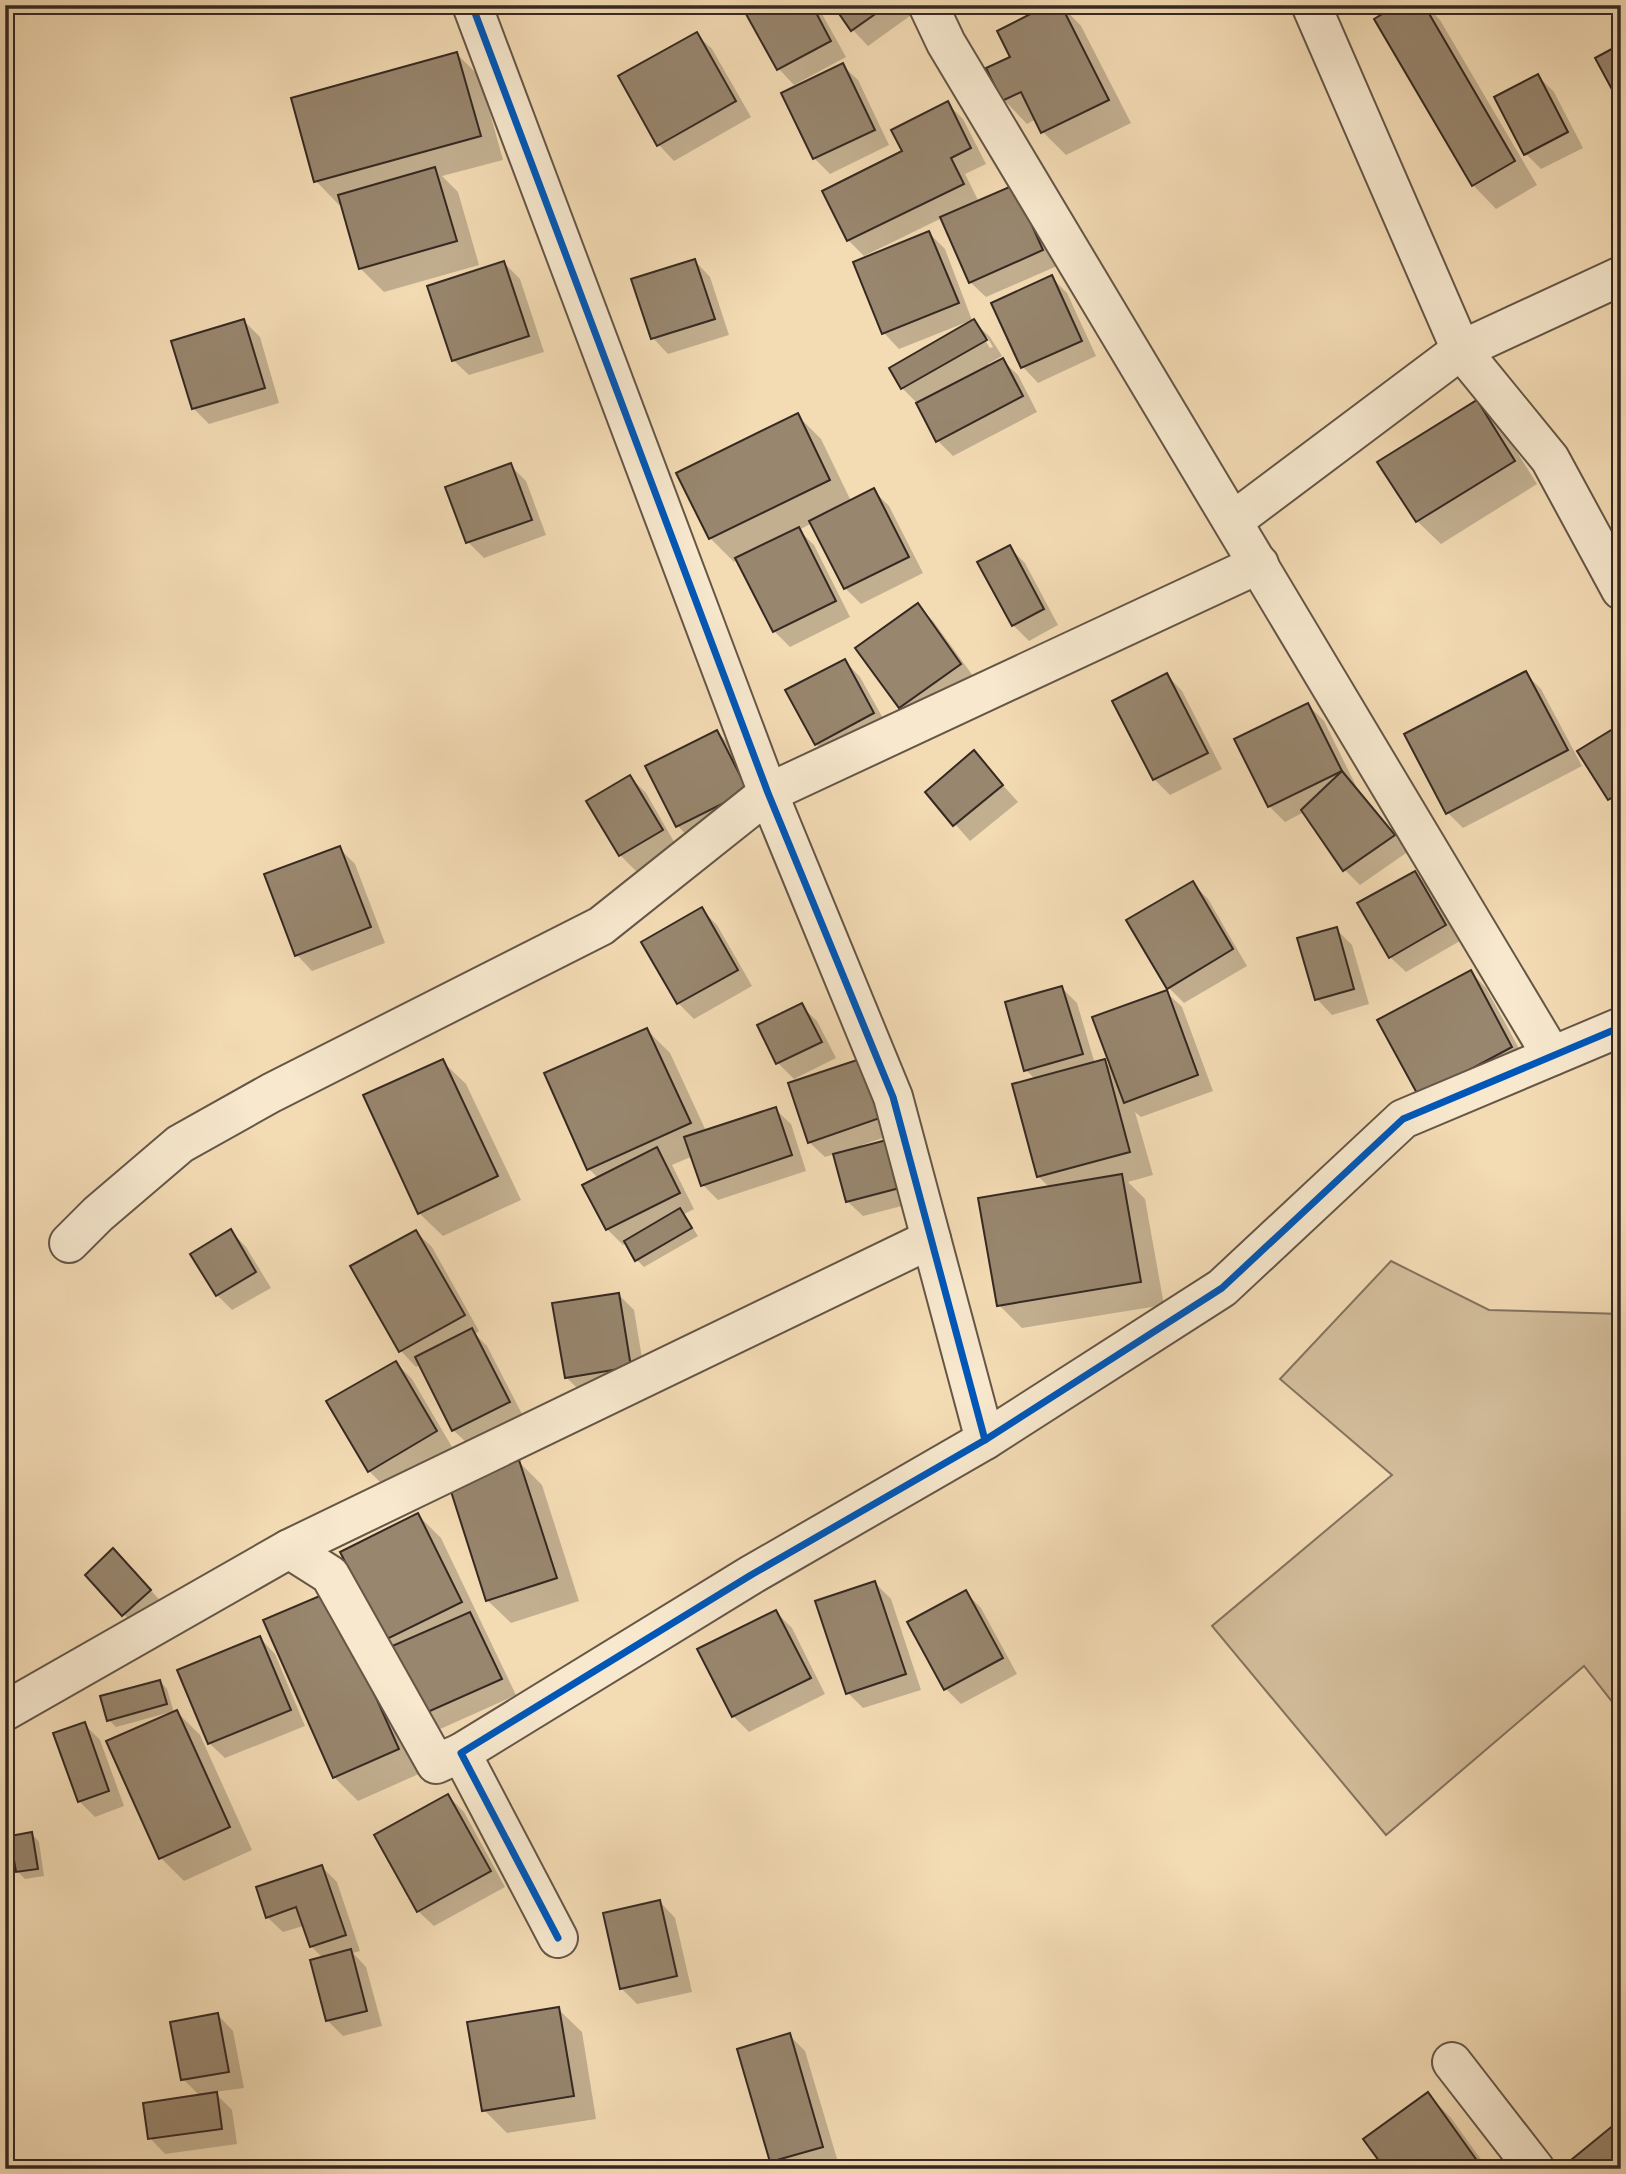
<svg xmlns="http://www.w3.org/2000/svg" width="1626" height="2174" viewBox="0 0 1626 2174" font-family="'IM FELL English',serif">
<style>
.green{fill:#d3bd9b;stroke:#84735f;stroke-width:2}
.shadow{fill:#0003;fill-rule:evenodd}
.building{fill:#98866e;stroke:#362923;stroke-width:2}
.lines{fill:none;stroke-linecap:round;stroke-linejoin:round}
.minor-casing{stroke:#655647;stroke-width:42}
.minor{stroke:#f7e8ce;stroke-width:38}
.cycleway-casing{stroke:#f7e8ce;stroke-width:11}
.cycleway{stroke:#0057b8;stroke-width:7}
</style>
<rect width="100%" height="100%" fill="#f3dbb4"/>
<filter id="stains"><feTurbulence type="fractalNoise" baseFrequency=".00286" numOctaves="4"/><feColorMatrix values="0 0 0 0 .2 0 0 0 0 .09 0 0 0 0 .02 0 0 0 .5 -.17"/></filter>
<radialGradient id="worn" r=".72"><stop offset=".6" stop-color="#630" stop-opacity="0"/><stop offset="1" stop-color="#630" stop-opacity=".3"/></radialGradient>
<polygon class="green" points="1391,1261 1489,1310 1621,1314 1621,1713 1584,1666 1386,1835 1212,1626 1392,1475 1280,1379"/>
<g class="shadow">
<polygon points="744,5 817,5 846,57 794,85 779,69"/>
<polygon points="835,5 908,5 914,13 868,46 853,30"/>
<polygon points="1061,5 1081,26 1131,123 1066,155 1043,132 1036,119 1027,124 1004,100 988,69 1012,58"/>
<polygon points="1401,5 1426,5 1440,20 1537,185 1496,209 1473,185"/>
<polygon points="696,34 712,49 751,117 674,161 659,145 620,77"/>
<polygon points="457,54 480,77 503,160 442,176 458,192 479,265 384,292 361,269 342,204 339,205 316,181"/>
<polygon points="842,65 858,80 889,145 830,174 814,158"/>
<polygon points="1538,76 1554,92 1583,148 1541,169 1526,154"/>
<polygon points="948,104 963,119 986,164 965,174 979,202 1014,187 1057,266 986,297 970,282 942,218 864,256 848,240 824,192 904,152"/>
<path d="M929,233L945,249L972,320L990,337L1002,356L988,364L990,367L1002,360L1018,375L1037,412L953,456L937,440L918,404L902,388L973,322L972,320L899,349L884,333L855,263ZM983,337H987L993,347L990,348Z"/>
<polygon points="695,261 710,277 729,335 668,354 653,338"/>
<polygon points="504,263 520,279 544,352 469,375 453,360"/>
<polygon points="1052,278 1067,293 1096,356 1038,383 1023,367 993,304"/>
<polygon points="244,321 260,337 279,403 209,424 193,408"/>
<polygon points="1476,402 1500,425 1537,484 1441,544 1417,521"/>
<polygon points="797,415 821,439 851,501 873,490 889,506 923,573 861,604 845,588 812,523 799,530 814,545 850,617 790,647 774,631 738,560 734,562 710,538"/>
<polygon points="510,465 526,481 546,535 484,558 468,542 447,488"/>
<polygon points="1009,547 1025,563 1058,625 1029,641 1013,625"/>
<polygon points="917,605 933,621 976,680 916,723 900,707 857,648"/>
<polygon points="845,661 860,677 889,729 832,759 816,744"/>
<polygon points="1525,673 1541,689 1582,766 1463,828 1448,813"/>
<polygon points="1167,675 1182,691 1222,769 1170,795 1154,779"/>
<polygon points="1308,705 1324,721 1357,788 1409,851 1360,885 1345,870 1304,812 1285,822 1269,806"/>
<polygon points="1621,726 1621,810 1609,799"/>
<polygon points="717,732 732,747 763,807 693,842 678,826 647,767"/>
<polygon points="974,753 1018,802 970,841 927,792"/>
<polygon points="630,777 646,793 677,847 636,871 620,855"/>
<polygon points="339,848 355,864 385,943 312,971 297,955"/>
<polygon points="1415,873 1430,888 1460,941 1406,972 1390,957"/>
<polygon points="1192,883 1208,899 1247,966 1184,1003 1169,988"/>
<polygon points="702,910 717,925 752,986 694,1019 678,1003"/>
<polygon points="1336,929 1352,945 1369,1004 1332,1015 1317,999"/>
<polygon points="1471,972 1486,988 1527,1063 1436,1112"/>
<polygon points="1062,988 1077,1003 1095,1064 1104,1061 1113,1070 1166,992 1182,1007 1213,1091 1141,1117 1135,1112 1153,1175 1128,1182 1145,1199 1164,1305 1022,1328 999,1305 1050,1188 1038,1176 1035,1079 1026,1070"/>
<polygon points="801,1006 817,1021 836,1058 794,1079 778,1063 759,1026"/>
<polygon points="647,1030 670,1053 706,1131 775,1109 791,1124 806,1171 718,1200 703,1185 693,1156 672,1165 694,1209 684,1214 698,1236 644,1267 636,1259 627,1243 623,1245 607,1229 599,1179 589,1169"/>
<polygon points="442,1061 466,1084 521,1200 443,1236 419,1213"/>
<polygon points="859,1061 894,1134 862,1145 863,1148 929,1199 863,1216 847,1201 835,1154 825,1157 809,1142"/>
<polygon points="231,1231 246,1247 271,1288 232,1310 217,1295"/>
<polygon points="416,1232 432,1247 479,1331 475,1334 487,1346 524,1418 469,1445 453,1430 420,1365 416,1367 401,1351 353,1267"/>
<polygon points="619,1295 634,1310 646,1382 582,1393 566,1377"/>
<polygon points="396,1363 412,1379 452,1447 385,1487 369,1471"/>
<polygon points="519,1462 542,1485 579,1601 511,1623 487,1600"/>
<polygon points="418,1515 441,1538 516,1695 438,1730 394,1647 386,1639"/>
<polygon points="129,1566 165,1606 139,1630 87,1575"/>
<polygon points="875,1583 891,1599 921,1690 863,1708 848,1693"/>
<polygon points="965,1592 981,1608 1017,1674 961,1704 946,1689"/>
<polygon points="328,1594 421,1773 358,1801 334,1777 265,1621"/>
<polygon points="776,1612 792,1628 825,1694 749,1732 733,1716"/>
<polygon points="260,1638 275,1654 305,1726 225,1758 209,1743"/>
<polygon points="160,1681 167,1689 174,1713 177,1712 200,1735 252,1850 184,1881 160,1857 171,1712 116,1727 109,1720"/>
<polygon points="84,1724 100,1740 124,1806 95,1817 79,1801"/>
<polygon points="448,1796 464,1812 505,1887 434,1926 418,1911"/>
<polygon points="32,1834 39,1842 44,1876 25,1879 17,1871"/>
<polygon points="322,1867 337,1882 360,1951 353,1953 366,1967 382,2026 343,2036 327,2020 323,1958 311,1946 303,1926 283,1932 267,1917"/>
<polygon points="660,1902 675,1918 692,1992 637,2004 621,1988"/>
<polygon points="558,2009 582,2032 596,2119 507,2133 484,2110"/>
<polygon points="218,2015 233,2031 244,2088 214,2092 232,2110 237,2144 165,2154 150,2138 200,2096 183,2079"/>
<polygon points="789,2035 805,2051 838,2162 816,2169 779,2169 772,2161"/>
<polygon points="1428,2094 1451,2118 1488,2169 1387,2169"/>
</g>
<g class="building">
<polygon points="741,5 812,5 831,41 777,70"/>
<polygon points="833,5 888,5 851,31"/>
<polygon points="1048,5 1061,5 1109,100 1041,133 1021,92 1002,101 986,68 1010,57 997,31"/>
<polygon points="1397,5 1424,5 1515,161 1472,186 1374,19"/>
<polygon points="697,32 736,101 657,146 618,76"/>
<polygon points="1621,44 1621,106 1595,58"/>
<polygon points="457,52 481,136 314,182 291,98"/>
<polygon points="843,63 875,130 813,159 781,93"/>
<polygon points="1538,74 1568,132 1524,155 1494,97"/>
<polygon points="948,101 971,148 951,158 964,184 847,241 822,191 902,151 891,130"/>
<polygon points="435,167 457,241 359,269 338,195"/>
<polygon points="1014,185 1043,250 969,283 940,217"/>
<polygon points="929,231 959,303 882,334 853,262"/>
<polygon points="695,259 715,319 651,339 631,279"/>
<polygon points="504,261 529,336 452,361 427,286"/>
<polygon points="1052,275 1082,341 1021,368 991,303"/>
<polygon points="244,319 265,388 192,409 171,341"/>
<polygon points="974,319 987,340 901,389 889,368"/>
<polygon points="1003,358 1023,396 936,442 916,403"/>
<polygon points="1477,400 1515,461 1416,522 1377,462"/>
<polygon points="798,413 830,480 709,539 676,473"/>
<polygon points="511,463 532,520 466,543 445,487"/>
<polygon points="874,488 909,557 844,589 809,521"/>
<polygon points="799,527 836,601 773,632 735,558"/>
<polygon points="1010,545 1044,609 1012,626 977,562"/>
<polygon points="918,603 961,664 899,708 855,648"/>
<polygon points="845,659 874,713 815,745 785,690"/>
<polygon points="1526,671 1568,750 1446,814 1404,734"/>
<polygon points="1167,673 1208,753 1153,780 1112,701"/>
<polygon points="1308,703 1342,771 1268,807 1234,739"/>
<polygon points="1621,724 1621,792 1608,800 1577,751"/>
<polygon points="717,730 748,791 676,827 645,766"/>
<polygon points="974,750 1003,785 953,826 925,792"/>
<polygon points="1342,771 1395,835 1343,871 1301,810"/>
<polygon points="630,775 663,830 619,856 586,801"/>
<polygon points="340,846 371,927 295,956 264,874"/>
<polygon points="1415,871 1446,925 1389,958 1357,903"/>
<polygon points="1193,881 1233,949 1167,989 1126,920"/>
<polygon points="702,907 738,970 677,1004 641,942"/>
<polygon points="1337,927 1354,989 1315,1000 1297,938"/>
<polygon points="1471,970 1512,1047 1419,1097 1377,1020"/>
<polygon points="1062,986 1083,1054 1024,1071 1005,1002"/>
<polygon points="1167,990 1198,1075 1124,1103 1092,1017"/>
<polygon points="802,1003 822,1042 776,1064 757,1025"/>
<polygon points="647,1028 691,1123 587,1170 544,1073"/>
<polygon points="443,1059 498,1176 418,1214 363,1095"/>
<polygon points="860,1059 880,1118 808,1143 788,1083"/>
<polygon points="1105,1059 1130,1152 1037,1177 1012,1084"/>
<polygon points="776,1107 792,1155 701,1186 684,1137"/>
<polygon points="902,1136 915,1184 846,1202 833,1154"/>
<polygon points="657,1147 680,1193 606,1230 582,1185"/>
<polygon points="1122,1174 1141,1282 997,1306 978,1198"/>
<polygon points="680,1208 692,1228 635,1261 624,1241"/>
<polygon points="231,1229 256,1272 216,1296 190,1254"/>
<polygon points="416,1230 465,1315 399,1352 350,1266"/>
<polygon points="619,1293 631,1367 565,1378 552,1303"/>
<polygon points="472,1328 510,1402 452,1431 415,1357"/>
<polygon points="396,1361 437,1431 368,1472 326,1401"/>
<polygon points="519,1460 557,1578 486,1601 448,1482"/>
<polygon points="418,1513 462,1602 385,1640 340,1552"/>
<polygon points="113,1548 151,1590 122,1616 85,1575"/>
<polygon points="875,1581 906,1674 846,1694 815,1601"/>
<polygon points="966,1590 1003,1658 944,1690 907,1622"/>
<polygon points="329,1592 399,1749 333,1778 263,1620"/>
<polygon points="776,1610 811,1678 732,1717 697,1649"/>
<polygon points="470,1612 502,1679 421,1715 390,1647"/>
<polygon points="260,1636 291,1710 208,1744 177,1670"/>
<polygon points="160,1680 167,1704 107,1721 100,1696"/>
<polygon points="177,1710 230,1827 159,1859 106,1741"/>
<polygon points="85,1722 109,1791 78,1802 53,1733"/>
<polygon points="448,1794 491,1871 417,1912 374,1835"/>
<polygon points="32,1832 38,1869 16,1872 10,1836"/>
<polygon points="322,1865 346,1935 310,1947 296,1907 266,1918 256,1887"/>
<polygon points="660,1900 677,1976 620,1989 603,1913"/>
<polygon points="351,1949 367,2011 326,2021 310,1960"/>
<polygon points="559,2007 574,2096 482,2111 467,2022"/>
<polygon points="218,2013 229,2072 181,2080 170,2022"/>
<polygon points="790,2033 823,2147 770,2162 737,2049"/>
<polygon points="217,2092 222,2129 148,2139 143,2103"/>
<polygon points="1428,2092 1483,2169 1385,2169 1363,2139"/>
<polygon points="1621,2119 1621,2169 1560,2169"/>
</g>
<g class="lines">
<g class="minor-casing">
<g id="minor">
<polyline points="472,5 768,793 893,1097 985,1440"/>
<polyline points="928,5 946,43 1552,1056"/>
<polyline points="1311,5 1461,350 1550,459 1621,590"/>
<polyline points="1233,521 1461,350 1621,276"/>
<polyline points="69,1243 98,1214 180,1144 271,1093 601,926 768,793 1259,564"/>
<polyline points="5,1711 289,1549"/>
<polyline points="461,1753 436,1764 330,1575 289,1549 931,1239"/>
<polyline points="558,1938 461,1753 751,1575 985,1440 1222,1288 1403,1119 1621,1027"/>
<polyline points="1452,2062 1535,2169"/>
</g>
</g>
<use href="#minor" class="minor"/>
<g class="cycleway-casing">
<g id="cycleway">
<polyline points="472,5 768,793 893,1097 985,1440"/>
<polyline points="558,1938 461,1753 751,1575 985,1440 1222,1288 1403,1119 1621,1027"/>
</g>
</g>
<use href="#cycleway" class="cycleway"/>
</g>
<rect width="1626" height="2174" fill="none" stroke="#f3dbb4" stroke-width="28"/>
<rect x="7" y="7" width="1612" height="2160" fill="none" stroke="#362923" stroke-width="3.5"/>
<rect x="14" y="14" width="1598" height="2146" fill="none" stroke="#362923" stroke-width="2"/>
<rect width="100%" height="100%" filter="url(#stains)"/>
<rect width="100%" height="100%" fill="url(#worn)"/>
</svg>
